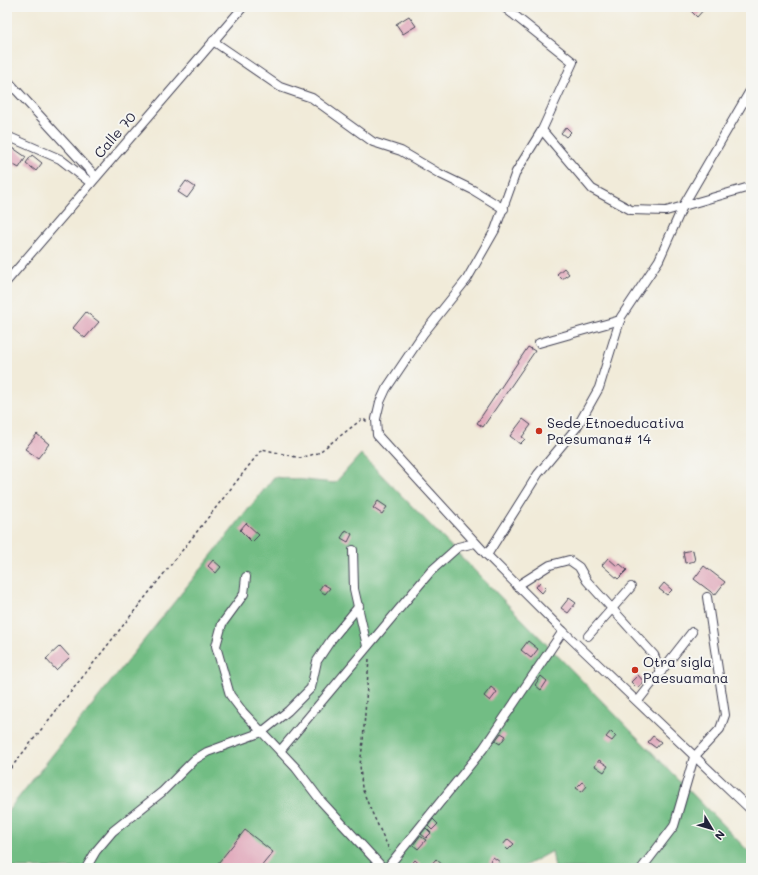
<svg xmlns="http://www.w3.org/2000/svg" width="758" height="875" viewBox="0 0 758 875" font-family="Mali,sans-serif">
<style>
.forest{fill:#72bd84;stroke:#4a7060}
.building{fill:#e0a7ba}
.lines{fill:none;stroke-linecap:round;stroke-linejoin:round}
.street-casing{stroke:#414053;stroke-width:10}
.path{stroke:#414053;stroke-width:1.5;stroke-dasharray:3 3;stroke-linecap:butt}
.street{stroke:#fff;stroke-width:8}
.poi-dot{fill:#c8321e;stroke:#f6f6f2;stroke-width:1.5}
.labels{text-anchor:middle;stroke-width:4;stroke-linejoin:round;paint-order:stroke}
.street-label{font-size:14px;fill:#22223b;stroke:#f6f6f2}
.poi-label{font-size:14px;fill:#22223b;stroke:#f6f6f2;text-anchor:start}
</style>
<rect width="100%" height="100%" fill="#f6f6f2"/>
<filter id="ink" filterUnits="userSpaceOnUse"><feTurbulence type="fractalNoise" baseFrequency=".025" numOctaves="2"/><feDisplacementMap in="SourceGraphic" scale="8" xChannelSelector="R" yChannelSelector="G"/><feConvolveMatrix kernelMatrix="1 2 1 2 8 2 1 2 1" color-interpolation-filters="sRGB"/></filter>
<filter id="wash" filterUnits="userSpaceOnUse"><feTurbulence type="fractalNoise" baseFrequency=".012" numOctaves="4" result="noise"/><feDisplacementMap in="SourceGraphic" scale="16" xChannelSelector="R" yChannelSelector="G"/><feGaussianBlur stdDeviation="0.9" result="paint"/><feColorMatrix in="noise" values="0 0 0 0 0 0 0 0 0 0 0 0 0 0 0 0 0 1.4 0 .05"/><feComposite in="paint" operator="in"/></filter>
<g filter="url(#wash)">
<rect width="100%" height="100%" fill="#f1ebd9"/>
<polygon class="forest" points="361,454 751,854 751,868 555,868 552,851 521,868 7,868 7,812 274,477 335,483"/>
<g id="blocks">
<g class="building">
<polygon points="687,7 706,7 697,17"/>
<polygon points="409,16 416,26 403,34 396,24"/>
<polygon points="566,127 571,132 566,137 561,133"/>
<polygon points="13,148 26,157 19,168 7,161 7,157"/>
<polygon points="32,155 42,163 36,171 26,163"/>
<polygon points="186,181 195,187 187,198 178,192"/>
<polygon points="564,268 569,274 562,279 557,274"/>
<polygon points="86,312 99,322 85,338 73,328"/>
<polygon points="528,347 535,351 483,427 477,423"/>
<polygon points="523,419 531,425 522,437 525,439 520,444 510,436"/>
<polygon points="37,434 49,444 38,458 25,449"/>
<polygon points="378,501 387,507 382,514 373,508"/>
<polygon points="246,523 259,535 252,542 240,530"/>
<polygon points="346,530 352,534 348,542 341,538"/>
<polygon points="693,550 695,561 685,563 683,552"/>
<polygon points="608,558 617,566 620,564 627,570 618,579 602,565"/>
<polygon points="213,560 221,567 216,573 208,566"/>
<polygon points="704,566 725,582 715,595 694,579"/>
<polygon points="540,582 546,588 542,593 536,587"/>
<polygon points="664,583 672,590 667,595 659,589"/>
<polygon points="323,584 330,588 325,594 319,590"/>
<polygon points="569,598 576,603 568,613 561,608"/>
<polygon points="528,641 538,649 531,658 521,650"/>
<polygon points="60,646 70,657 56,670 46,659"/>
<polygon points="638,675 644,682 637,688 631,682"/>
<polygon points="541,676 547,681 541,690 535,685"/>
<polygon points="491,687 497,692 490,701 484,696"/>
<polygon points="611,731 616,736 612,741 606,737"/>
<polygon points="501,733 506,736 500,744 495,741"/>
<polygon points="653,736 661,742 656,748 648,742"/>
<polygon points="599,760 608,766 604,772 595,766"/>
<polygon points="582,782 587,786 582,792 576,788"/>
<polygon points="433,819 438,824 432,830 428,826"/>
<polygon points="426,828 431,833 426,838 421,834"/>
<polygon points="245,830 273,852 260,868 214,868"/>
<polygon points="420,836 426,840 418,849 413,845"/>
<polygon points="508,839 514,844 508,850 503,845"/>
<polygon points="493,857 500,862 495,868 489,863"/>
<polygon points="436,859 446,868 428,868"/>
<polygon points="415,860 424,868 408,868"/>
</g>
</g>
</g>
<g filter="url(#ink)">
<use href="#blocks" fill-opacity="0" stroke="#414053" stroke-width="1"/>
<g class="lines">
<g class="street-casing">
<g id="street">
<polyline points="504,7 573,62 542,130 516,172 495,230 467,279 423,334 386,389 380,402 376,419 377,435 487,555 563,631 751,810"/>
<polyline points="213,41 280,87 312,98 373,142 401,151 440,174 473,190 504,209"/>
<polyline points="7,80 96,177"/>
<polyline points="542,130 592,189 631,210 666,211 746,188 751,189"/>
<polyline points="7,136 60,159 91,183"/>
<polyline points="7,281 243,7"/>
<polyline points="539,343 620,320"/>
<polyline points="353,550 354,589 367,646"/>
<polyline points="487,555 538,474 577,427 599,388 621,317 659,260 683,206 751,89"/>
<polyline points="246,577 244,594 222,624 216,646 230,695 243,712 296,768 321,801 383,868"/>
<polyline points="517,586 550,565 569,560 579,567 587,581 654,655 661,672"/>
<polyline points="588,636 631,587"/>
<polyline points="638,701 692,632"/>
<polyline points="280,751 431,571 458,547 475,543"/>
<polyline points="86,868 96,851 113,831 162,792 194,760 207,752 262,732 288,711 311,688 317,661 331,640 359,606"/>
<polyline points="387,868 483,749 563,631"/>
<polyline points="642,868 674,826 694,757 720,729 725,715 707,597"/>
</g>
</g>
<g class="path">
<polyline points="369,659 363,741 360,765 362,788 369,806 390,851"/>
<polyline points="7,773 262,449 300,458 318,453 361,420 364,419 368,423"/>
</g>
<use href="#street" class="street"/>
</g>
</g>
<g class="poi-dot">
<circle cx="539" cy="431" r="4"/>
<circle cx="635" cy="670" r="4"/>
</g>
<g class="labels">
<g class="street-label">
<text transform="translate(115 135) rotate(-49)" y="5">Calle 70</text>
</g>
<g class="poi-label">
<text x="547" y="428">Sede Etnoeducativa<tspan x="547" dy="16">Paesumana# 14</tspan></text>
<text x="643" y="667">Otra sigla<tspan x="643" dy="16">Paesuamana</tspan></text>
</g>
</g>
<rect width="758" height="875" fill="none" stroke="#f6f6f2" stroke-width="24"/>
<g transform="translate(712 829) rotate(128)" stroke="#f6f6f2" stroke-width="3" paint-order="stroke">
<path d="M0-3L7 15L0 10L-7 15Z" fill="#22223b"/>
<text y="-6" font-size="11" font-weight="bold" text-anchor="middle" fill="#22223b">N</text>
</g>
</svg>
